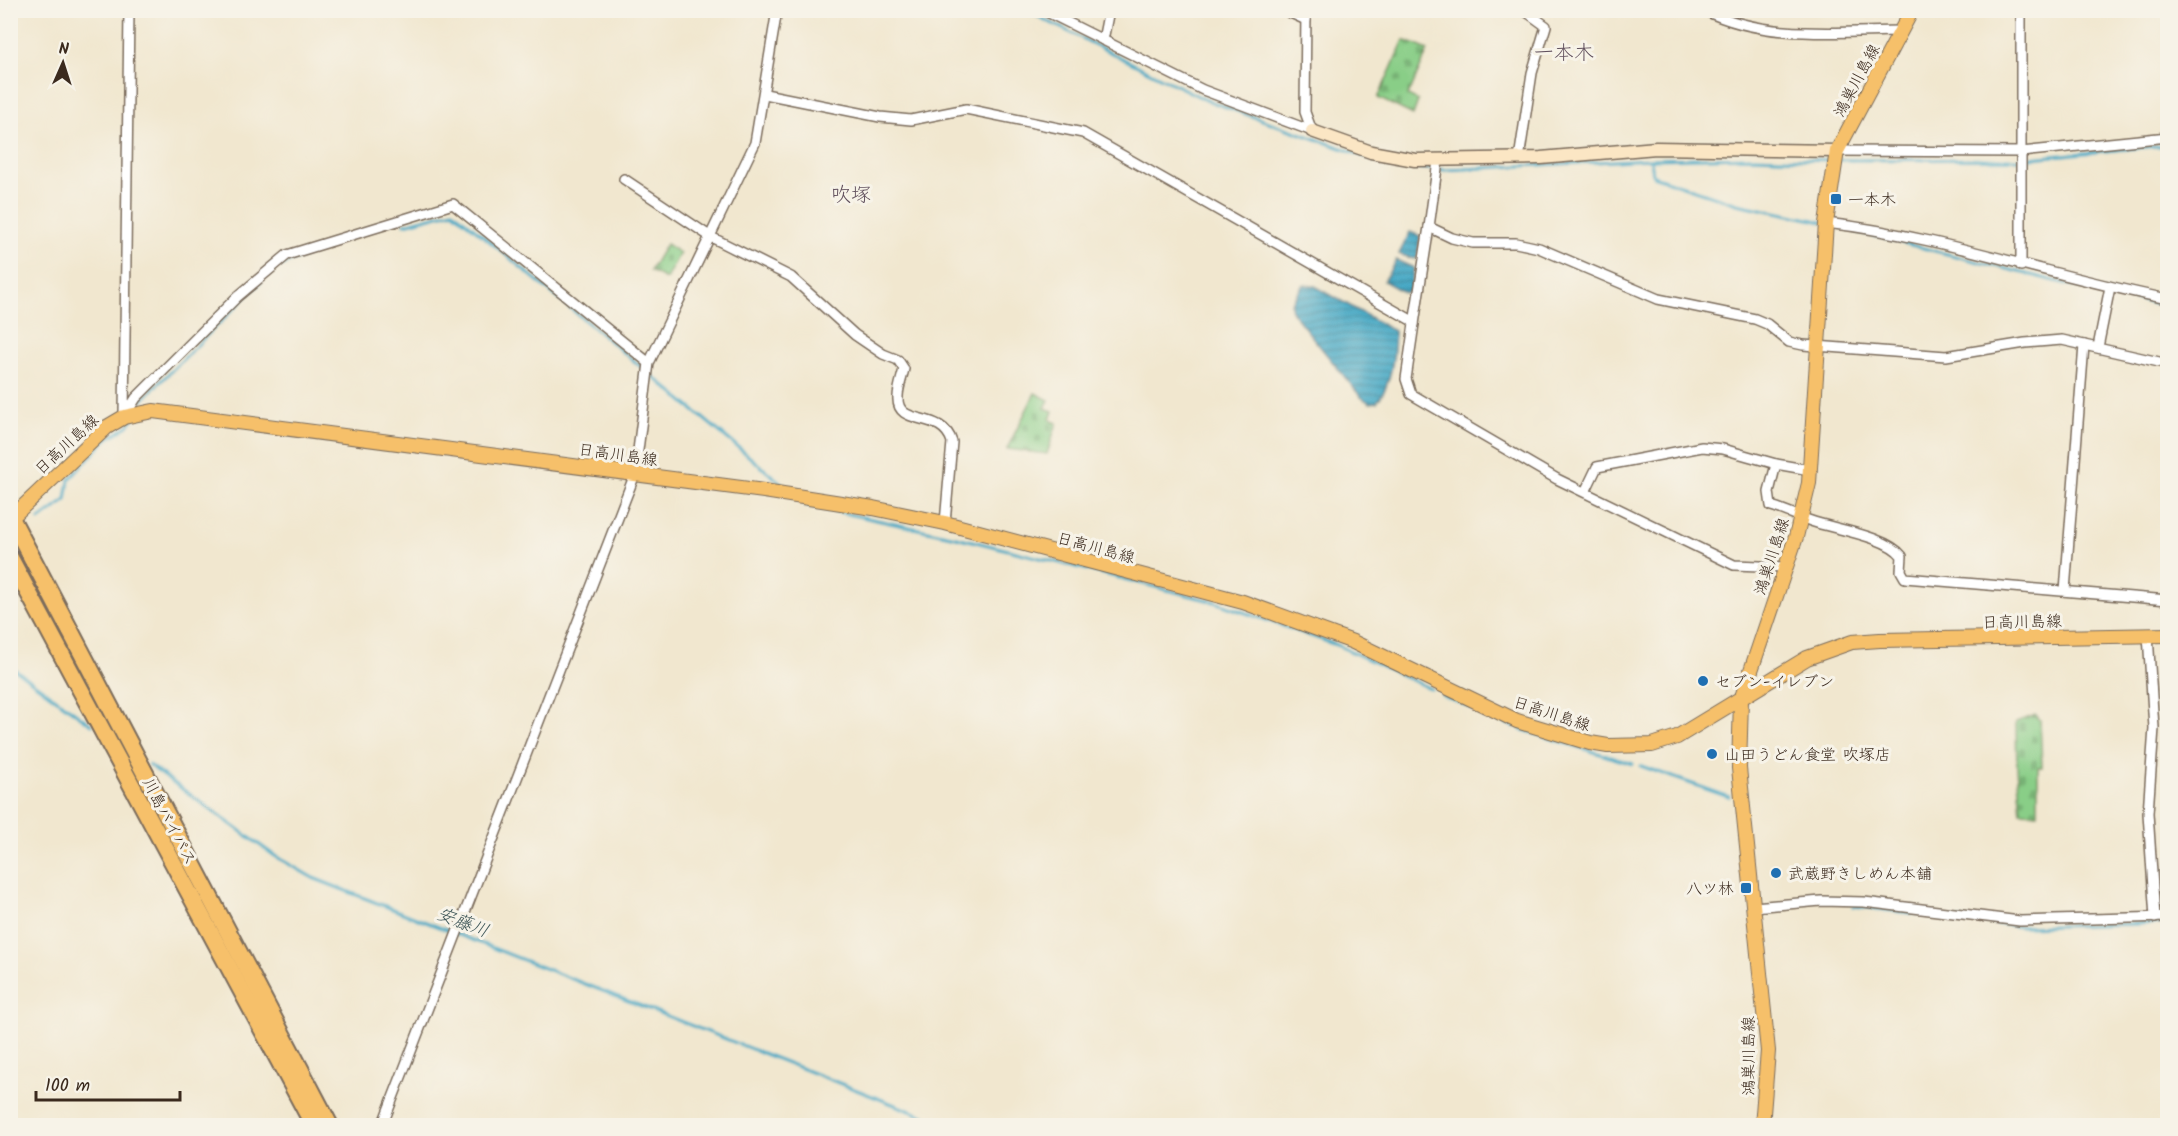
<svg xmlns="http://www.w3.org/2000/svg" width="2178" height="1136" viewBox="0 0 2178 1136" font-family="Kalam,'Klee One',sans-serif">
<style>
.cemetery{fill:url(#cemetery-stones);stroke:#627c52;stroke-width:1.5}
.water{fill:url(#water-rules);stroke:#406972;stroke-width:1.5}
.lines{fill:none;stroke-linecap:round;stroke-linejoin:round}
.stream{stroke:#45a8c5;stroke-width:3}
.street-casing{stroke:#7b6c5c;stroke-width:12}
.secondary-casing{stroke:#7b6c5c;stroke-width:15}
.primary-casing{stroke:#7b6c5c;stroke-width:16}
.highway-casing{stroke:#7b6c5c;stroke-width:20}
.street{stroke:#fff;stroke-width:9}
.secondary{stroke:#fbe6c4;stroke-width:12}
.primary{stroke:#f6c06b;stroke-width:14}
.highway{stroke:#f6c06b;stroke-width:16}
.poi-dot{fill:#1f6fb2;stroke:#f7f3e8;stroke-width:2}
.labels{text-anchor:middle;stroke-width:6;stroke-linejoin:round;paint-order:stroke}
.street-label{font-size:16px;fill:#3b2a1e;stroke:#f7f3e8}
.poi-label{font-size:16px;fill:#3b2a1e;stroke:#f7f3e8;text-anchor:start}
.water-label{font-size:18px;font-style:italic;fill:#3e5658;stroke:#f7f3e8}
.quarter-label{font-size:20px;fill:#62515e;stroke:#f7f3e8}
</style>
<defs>
<pattern id="cemetery-stones" width="16" height="16" patternUnits="userSpaceOnUse" patternTransform="scale(1.5)"><rect width="16" height="16" fill="#89ce87"/><path d="M2 7V4a2 2 0 0 1 4 0v3zM10 15v-3a2 2 0 0 1 4 0v3z" fill="#77b174"/></pattern>
<pattern id="water-rules" width="6" height="5" patternUnits="userSpaceOnUse" patternTransform="scale(1.5)"><rect width="6" height="5" fill="#45a8c5"/><path d="M0 2.5h6" fill="none" stroke="#3b899f"/></pattern>
</defs>
<rect width="100%" height="100%" fill="#f7f3e8"/>
<filter id="ink" filterUnits="userSpaceOnUse"><feTurbulence type="fractalNoise" baseFrequency=".0167" numOctaves="2"/><feDisplacementMap in="SourceGraphic" scale="12" xChannelSelector="R" yChannelSelector="G"/><feConvolveMatrix kernelMatrix="1 2 1 2 8 2 1 2 1" color-interpolation-filters="sRGB"/></filter>
<filter id="wash" filterUnits="userSpaceOnUse"><feTurbulence type="fractalNoise" baseFrequency=".008" numOctaves="4" result="noise"/><feDisplacementMap in="SourceGraphic" scale="24" xChannelSelector="R" yChannelSelector="G"/><feGaussianBlur stdDeviation="1.35" result="paint"/><feColorMatrix in="noise" values="0 0 0 0 0 0 0 0 0 0 0 0 0 0 0 0 0 1.4 0 .05"/><feComposite in="paint" operator="in"/></filter>
<g filter="url(#wash)">
<rect width="100%" height="100%" fill="#f1e7cf"/>
<g class="cemetery">
<polygon points="1404,40 1428,50 1408,96 1418,101 1413,115 1378,98"/>
<polygon points="666,244 680,253 666,279 650,271"/>
<polygon points="1035,393 1049,400 1045,408 1053,411 1050,420 1057,423 1047,454 1007,449"/>
<polygon points="2036,715 2040,720 2042,767 2038,767 2038,813 2021,812 2017,768 2016,722"/>
</g>
<g class="water">
<polygon points="1410,232 1420,236 1417,258 1414,259 1399,254"/>
<polygon points="1396,260 1414,268 1410,291 1405,293 1384,281"/>
<path d="M1303,285L1315,286L1394,331C1396,351 1391,386 1377,402L1370,403L1361,397L1292,312L1291,304Z"/>
</g>
<g class="lines">
<g class="stream">
<polyline points="1025,10 1206,100 1392,166 1446,170 1651,159 1754,157 1830,160"/>
<polyline points="1651,159 1653,176 1737,204 1823,222"/>
<polyline points="1840,160 2020,159 2168,145"/>
<polyline points="405,224 453,211 645,370"/>
<polyline points="1855,231 2067,284 2168,306"/>
<polyline points="280,266 321,249"/>
<polyline points="650,374 782,484"/>
<polyline points="137,411 143,399 261,282"/>
<polyline points="806,505 956,537 1215,602 1339,646 1431,689"/>
<polyline points="39,520 66,500 69,480 107,439 128,426 133,419"/>
<polyline points="10,666 92,725"/>
<polyline points="1442,695 1514,727"/>
<polyline points="1520,729 1633,764"/>
<polyline points="149,765 275,856 313,878 949,1126"/>
<polyline points="1641,766 1729,797"/>
<polyline points="1854,906 2022,927 2168,923"/>
<polyline points="1763,911 1773,910"/>
</g>
</g>
</g>
<g filter="url(#ink)">
<g class="lines">
<g class="street-casing">
<g id="street">
<polyline points="129,10 124,417 136,398 237,297 287,255 453,204 649,363"/>
<polyline points="1043,10 1203,90 1312,131"/>
<polyline points="1284,10 1306,20"/>
<polyline points="1306,10 1305,112 1312,131"/>
<path d="M1704,10C1765,40 1834,32 1900,31"/>
<polyline points="2021,10 2021,266"/>
<polyline points="1103,40 1109,10"/>
<polyline points="765,94 880,117 911,120 966,109 1083,133 1411,320 1414,324 1406,379 1411,394 1557,479 1734,565 1786,567"/>
<polyline points="1837,151 2021,152 2168,137"/>
<polyline points="1519,159 1532,73 1546,26 1524,10"/>
<polyline points="1438,161 1429,227 1452,238 1473,243 1516,243 1539,248 1658,299 1755,319 1767,324 1789,342 1803,345 1946,356 2025,343 2062,340 2168,364"/>
<path d="M624,179L711,237L791,277L855,335L883,354L898,360L904,369C902,378 898,388 898,397C896,428 942,409 952,442L945,523"/>
<path d="M1826,223C1942,236 2053,277 2168,299"/>
<polyline points="1414,324 1429,227"/>
<polyline points="2098,347 2110,287"/>
<path d="M1776,464L1769,492L1771,506C1785,510 1797,516 1811,521C1833,529 1887,536 1902,556L1901,571L1905,578L2168,600"/>
<polyline points="1585,492 1597,467 1702,447 1723,449 1776,464 1810,470"/>
<polyline points="2065,591 2084,345"/>
<polyline points="2148,635 2154,728 2148,813 2155,918"/>
<polyline points="1754,907 1821,901 1864,902 2020,921 2168,917"/>
<polyline points="382,1126 635,474 649,363 755,143 777,10"/>
</g>
</g>
<g class="secondary-casing">
<polyline id="secondary" points="1312,131 1371,152 1415,160 1541,158 1656,148 1837,151"/>
</g>
<g class="primary-casing">
<g id="primary">
<polyline points="10,519 107,427 124,417 153,411 764,491 873,508 945,523 1243,602 1353,642 1517,721 1590,743 1608,746 1652,745 1677,737 1807,658 1852,642 1880,640 2168,635"/>
<polyline points="1762,1126 1768,1051 1739,768 1741,700 1796,537 1809,483 1826,223 1837,151 1912,10"/>
</g>
</g>
<g class="highway-casing">
<g id="highway">
<polyline points="10,516 330,1126"/>
<polyline points="10,558 314,1126"/>
</g>
</g>
<use href="#street" class="street"/>
<use href="#secondary" class="secondary"/>
<use href="#primary" class="primary"/>
<use href="#highway" class="highway"/>
</g>
</g>
<g class="poi-dot">
<rect x="1830" y="193" width="12" height="12" rx="3"/>
<circle cx="1703" cy="681" r="6"/>
<circle cx="1712" cy="754" r="6"/>
<circle cx="1776" cy="873" r="6"/>
<rect x="1740" y="882" width="12" height="12" rx="3"/>
</g>
<g class="labels">
<g class="street-label">
<text transform="translate(1856 80) rotate(-62)" y="6">鴻巣川島線</text>
<text transform="translate(66 444) rotate(-43)" y="6">日高川島線</text>
<text transform="translate(618 454) rotate(8)" y="6">日高川島線</text>
<text transform="translate(1096 547) rotate(15)" y="6">日高川島線</text>
<text transform="translate(1771 556) rotate(-72)" y="6">鴻巣川島線</text>
<text transform="translate(2022 621) rotate(-1)" y="6">日高川島線</text>
<text transform="translate(1552 713) rotate(18)" y="6">日高川島線</text>
<text transform="translate(170 821) rotate(62)" y="6">川島バイパス</text>
<text transform="translate(1748 1056) rotate(-90)" y="6">鴻巣川島線</text>
</g>
<g class="poi-label">
<text x="1848" y="205">一本木</text>
<text x="1715" y="687">セブン-イレブン</text>
<text x="1724" y="760">山田うどん食堂 吹塚店</text>
<text x="1788" y="879">武蔵野きしめん本舗</text>
<text x="1734" y="894" text-anchor="end">八ツ林</text>
</g>
<g class="water-label">
<text transform="translate(463 922) rotate(21)" y="6">安藤川</text>
</g>
<g class="quarter-label">
<text x="1564" y="59">一本木</text>
<text x="851" y="201">吹塚</text>
</g>
</g>
<rect width="2178" height="1136" fill="none" stroke="#f7f3e8" stroke-width="36"/>
<g transform="translate(63 63) rotate(3)" stroke="#f7f3e8" stroke-width="4.5" paint-order="stroke">
<path d="M0-4.5L10 22L0 15L-10 22Z" fill="#3b2a1e"/>
<text y="-9" font-size="16" font-weight="bold" text-anchor="middle" fill="#3b2a1e">N</text>
</g>
<path d="M36 1091v9h144v-9" fill="none" stroke="#3b2a1e" stroke-width="3"/>
<text x="45" y="1091" font-size="18" fill="#3b2a1e" stroke="#f7f3e8" stroke-width="4.5" paint-order="stroke">100 m</text>
</svg>
